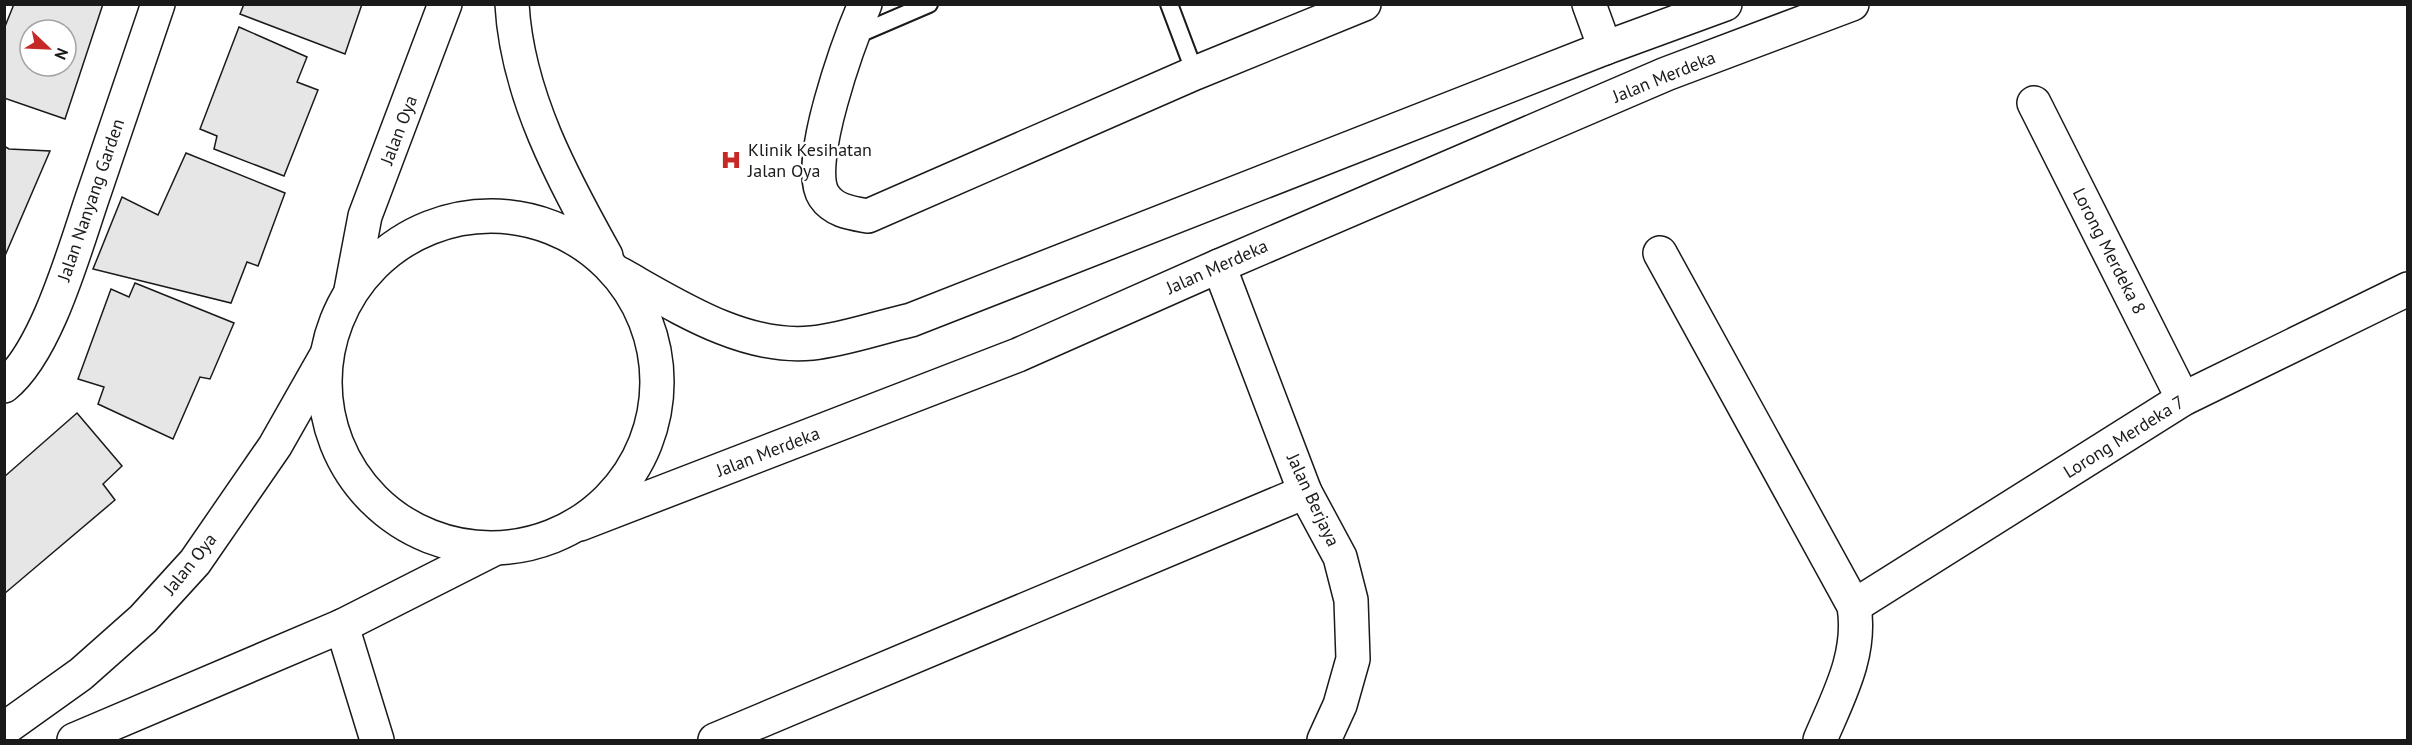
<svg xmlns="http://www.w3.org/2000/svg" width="2412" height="745" viewBox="0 0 2412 745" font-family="'PT Sans',sans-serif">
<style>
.building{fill:#e6e6e6;stroke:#1a1a1a;stroke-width:1.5;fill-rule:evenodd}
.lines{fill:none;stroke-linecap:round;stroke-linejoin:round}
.service-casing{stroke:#1a1a1a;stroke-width:20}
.minor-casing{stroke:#1a1a1a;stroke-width:36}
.secondary-casing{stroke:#1a1a1a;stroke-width:36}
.service{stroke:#fff;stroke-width:16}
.minor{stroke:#fff;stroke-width:33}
.secondary{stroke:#fff;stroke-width:33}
.labels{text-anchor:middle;stroke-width:4.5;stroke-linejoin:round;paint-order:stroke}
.street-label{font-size:18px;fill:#1a1a1a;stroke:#fff}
.poi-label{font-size:18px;fill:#1a1a1a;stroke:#fff;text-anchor:start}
</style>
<rect width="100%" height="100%" fill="#fff"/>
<g class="building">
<path d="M14,4H103L65,119L4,98V29ZM30,30H66V66H30Z"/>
<polygon points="244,4 362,4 345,54 240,14"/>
<polygon points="239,27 307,57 297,82 318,90 284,176 214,149 217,136 200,129"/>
<polygon points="4,146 9,149 50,151 4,258"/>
<polygon points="186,153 285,193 258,266 247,262 231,303 93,269 122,197 158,215"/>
<polygon points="135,283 234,323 210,379 200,377 173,439 98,404 104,387 78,379 111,289 129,297"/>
<polygon points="77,413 122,466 103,484 115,500 4,594 4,477"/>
</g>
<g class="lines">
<g class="service-casing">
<g id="service">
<polyline points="1169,4 1195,73"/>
<polyline points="852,37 929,4"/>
</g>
</g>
<g class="minor-casing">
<g id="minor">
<path d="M865,4C850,39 803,165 824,196C834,211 851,213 868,216L1195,73L1364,4"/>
<polyline points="1589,4 1605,48"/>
<polyline points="2034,103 2183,399"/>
<path d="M1660,253L1854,606C1862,655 1838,697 1820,740"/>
<polyline points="1219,266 1305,492 1340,557 1351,600 1353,659 1340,705 1324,740"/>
<path d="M4,386C48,351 76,244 95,190C116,128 137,66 158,4"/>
<polyline points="1854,606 2183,399 2408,289"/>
<polyline points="342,626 377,740"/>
<polyline points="715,740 1305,492"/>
</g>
</g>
<g class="secondary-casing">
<g id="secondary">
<path d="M512,4C517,95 563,179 606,256"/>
<circle cx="491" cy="382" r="166"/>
<path d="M620,274C677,306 744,350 812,343C843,340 880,327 911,320L1605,48L1725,4"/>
<polyline points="351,290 365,216 445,4"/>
<polyline points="580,524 1018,355 1219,266 1666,74 1852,4"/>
<polyline points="4,729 81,674 143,619 195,562 275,446 325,358"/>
<polyline points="74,740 342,626 492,550"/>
</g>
</g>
<use href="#service" class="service"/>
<use href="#minor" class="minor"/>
<use href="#secondary" class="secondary"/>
</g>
<defs>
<g id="hospital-bare" transform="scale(1.62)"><path d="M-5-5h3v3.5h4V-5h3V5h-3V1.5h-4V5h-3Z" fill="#c62828" stroke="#fff" stroke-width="2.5" paint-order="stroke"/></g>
</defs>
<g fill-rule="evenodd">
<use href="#hospital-bare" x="731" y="160"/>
</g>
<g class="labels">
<g class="street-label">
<text transform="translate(1664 77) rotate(-22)" y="6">Jalan Merdeka</text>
<text transform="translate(399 130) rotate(-69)" y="6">Jalan Oya</text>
<text transform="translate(91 200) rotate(-71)" y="6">Jalan Nanyang Garden</text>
<text transform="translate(2109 251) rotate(63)" y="6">Lorong Merdeka 8</text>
<text transform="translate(1217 267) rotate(-24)" y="6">Jalan Merdeka</text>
<text transform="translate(2124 437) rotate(-32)" y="6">Lorong Merdeka 7</text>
<text transform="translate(768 452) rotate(-21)" y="6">Jalan Merdeka</text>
<text transform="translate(1313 500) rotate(65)" y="6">Jalan Berjaya</text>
<text transform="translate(190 564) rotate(-51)" y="6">Jalan Oya</text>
</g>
<g class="poi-label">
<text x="748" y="156">Klinik Kesihatan<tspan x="748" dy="21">Jalan Oya</tspan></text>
</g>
</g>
<rect width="2412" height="745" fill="none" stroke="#1a1a1a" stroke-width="12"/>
<g transform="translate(48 48) rotate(113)"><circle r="28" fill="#ffffff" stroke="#a3a3a3" stroke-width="1.5"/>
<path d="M0-4.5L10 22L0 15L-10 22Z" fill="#c62828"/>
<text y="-9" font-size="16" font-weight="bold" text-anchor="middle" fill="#1a1a1a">N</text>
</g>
</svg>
